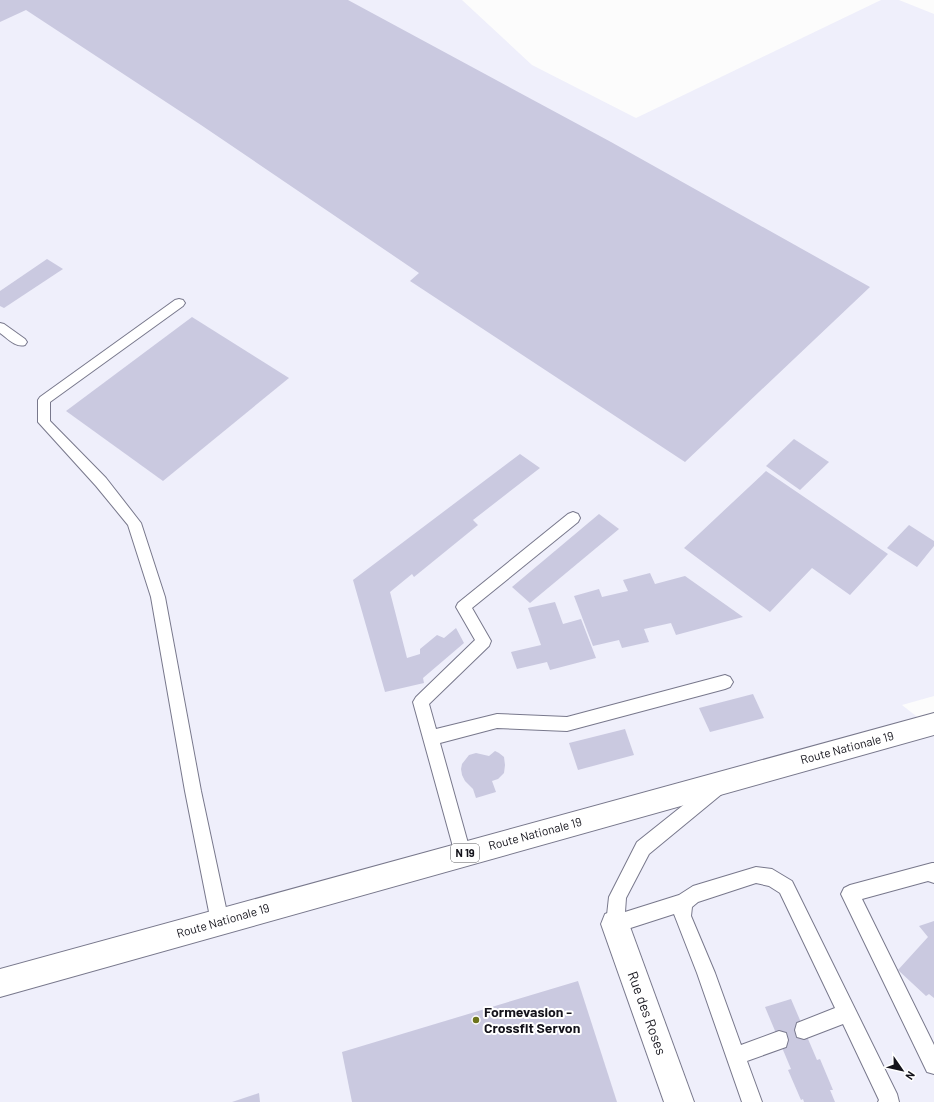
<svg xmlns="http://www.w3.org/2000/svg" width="934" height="1102" viewBox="0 0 934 1102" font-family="Barlow,sans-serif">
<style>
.built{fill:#efeffb}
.building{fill:#cac9e0}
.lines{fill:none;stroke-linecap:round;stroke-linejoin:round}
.lane-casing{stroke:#78788c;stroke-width:2}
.street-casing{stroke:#78788c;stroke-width:2}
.primary-casing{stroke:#78788c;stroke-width:2}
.lane{fill:#fff;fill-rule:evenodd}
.street{fill:#fff;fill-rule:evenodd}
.primary{fill:#fff;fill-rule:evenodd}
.poi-dot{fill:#6d741c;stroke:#fff;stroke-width:1.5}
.labels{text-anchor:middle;stroke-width:4;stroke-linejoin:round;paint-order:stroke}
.shield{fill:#fff;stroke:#5a5a5f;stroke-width:1}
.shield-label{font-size:11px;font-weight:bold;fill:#14131b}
.street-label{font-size:12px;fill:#14131b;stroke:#fff}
.near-poi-label{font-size:14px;font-weight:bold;fill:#14131b;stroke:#fff;text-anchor:start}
.near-street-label{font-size:14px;fill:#14131b;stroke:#fff}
</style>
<rect width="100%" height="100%" fill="#fcfcfc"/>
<polygon class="built" points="0,0 462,0 532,65 636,118 881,0 899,0 934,14 934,696 902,705 934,730 934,1102 0,1102"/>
<g class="building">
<polygon points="0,0 348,0 611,142 870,287 685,462 410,281 419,273 201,125 26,10 0,22"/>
<polygon points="47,259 63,269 4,308 0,306 0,291"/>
<polygon points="192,317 289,378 163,481 66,411"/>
<polygon points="794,439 829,462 800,490 766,466"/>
<polygon points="520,454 540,468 473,520 478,525 414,577 412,574 390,592 407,658 420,654 420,649 437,635 444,638 456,628 464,643 423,678 424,683 385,692 353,580"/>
<polygon points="766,471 888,554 850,595 812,568 770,612 684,548"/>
<polygon points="599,514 619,529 530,603 512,587"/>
<polygon points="909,525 934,541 934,546 917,567 887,548"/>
<polygon points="650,573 655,584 685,576 743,617 676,635 671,623 644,629 649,642 622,648 619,640 593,646 574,596 599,589 602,597 628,591 623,580"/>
<polygon points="555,602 563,624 581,619 596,658 550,670 547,662 517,669 511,652 541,645 528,608"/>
<polygon points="753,694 764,718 710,732 699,708"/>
<polygon points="625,729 634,755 578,770 569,743"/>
<polygon points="495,751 499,753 504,757 505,765 504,773 498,779 492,781 496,792 476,798 473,789 465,781 462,775 461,769 462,764 469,755 476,753 489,756"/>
<polygon points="934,921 934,998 929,994 926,996 898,970 928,937 919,926"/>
<polygon points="578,981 617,1102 352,1102 342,1052"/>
<polygon points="791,999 817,1060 820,1059 833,1090 830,1090 835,1102 804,1102 803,1099 801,1100 788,1070 791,1069 765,1007"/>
<polygon points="259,1093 260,1102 232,1102"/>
</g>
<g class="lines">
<g class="lane-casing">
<g id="lane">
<polygon points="179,299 183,300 185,303 183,306 50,402 50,421 106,478 141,523 165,597 201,791 229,922 226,928 220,931 214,928 211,922 185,791 151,597 128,525 96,486 38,422 38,400 40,397 175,300"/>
<path d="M0,323L4,324L25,339L27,342L25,345C16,348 7,338 0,333Z"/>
<polygon points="573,512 578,514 580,518 578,522 472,608 491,641 489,646 429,704 436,729 497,714 567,717 725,675 730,677 733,682 730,687 725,689 567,731 497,728 440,743 471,854 469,860 463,862 457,860 455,854 413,702 416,697 475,640 456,607 458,603 568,514"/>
<polygon points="717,780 723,783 725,788 723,793 649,854 626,898 625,912 679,895 693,886 756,867 772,869 792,881 897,1094 899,1102 878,1102 879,1100 843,1024 804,1039 797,1037 795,1030 797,1023 835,1008 780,893 769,886 756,883 698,902 692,907 691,916 715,973 741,1045 779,1031 786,1033 788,1040 786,1047 747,1061 762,1102 742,1102 697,973 674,914 615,933 609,930 606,924 609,897 637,842 711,783"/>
<polygon points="932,863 934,863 934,883 928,881 862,899 934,1045 934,1074 927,1072 841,894 844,888 850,885"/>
</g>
</g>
<g class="street-casing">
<polygon id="street" points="615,910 625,914 629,924 694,1102 664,1102 601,924 605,914"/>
</g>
<g class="primary-casing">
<polygon id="primary" points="934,713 934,735 0,997 0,969"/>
</g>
<use href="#lane" class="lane"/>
<use href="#street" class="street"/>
<use href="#primary" class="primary"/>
</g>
<circle class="poi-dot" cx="476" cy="1020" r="4"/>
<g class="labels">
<rect class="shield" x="451" y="844" width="28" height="18" rx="3"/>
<g class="shield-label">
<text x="465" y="857">N 19</text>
</g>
<g class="street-label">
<text transform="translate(847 748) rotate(-15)" y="4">Route Nationale 19</text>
<text transform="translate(535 834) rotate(-15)" y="4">Route Nationale 19</text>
<text transform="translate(223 921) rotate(-16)" y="4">Route Nationale 19</text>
</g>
<g class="near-poi-label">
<text x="484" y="1017">Formevasion -<tspan x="484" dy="16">Crossfit Servon</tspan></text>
</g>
<g class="near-street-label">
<text transform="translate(647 1013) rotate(70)" y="5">Rue des Roses</text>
</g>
</g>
<g transform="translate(902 1070) rotate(124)" stroke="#ffffff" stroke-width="3" paint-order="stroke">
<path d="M0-3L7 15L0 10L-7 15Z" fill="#14131b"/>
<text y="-6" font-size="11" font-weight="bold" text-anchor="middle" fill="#14131b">N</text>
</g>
</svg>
